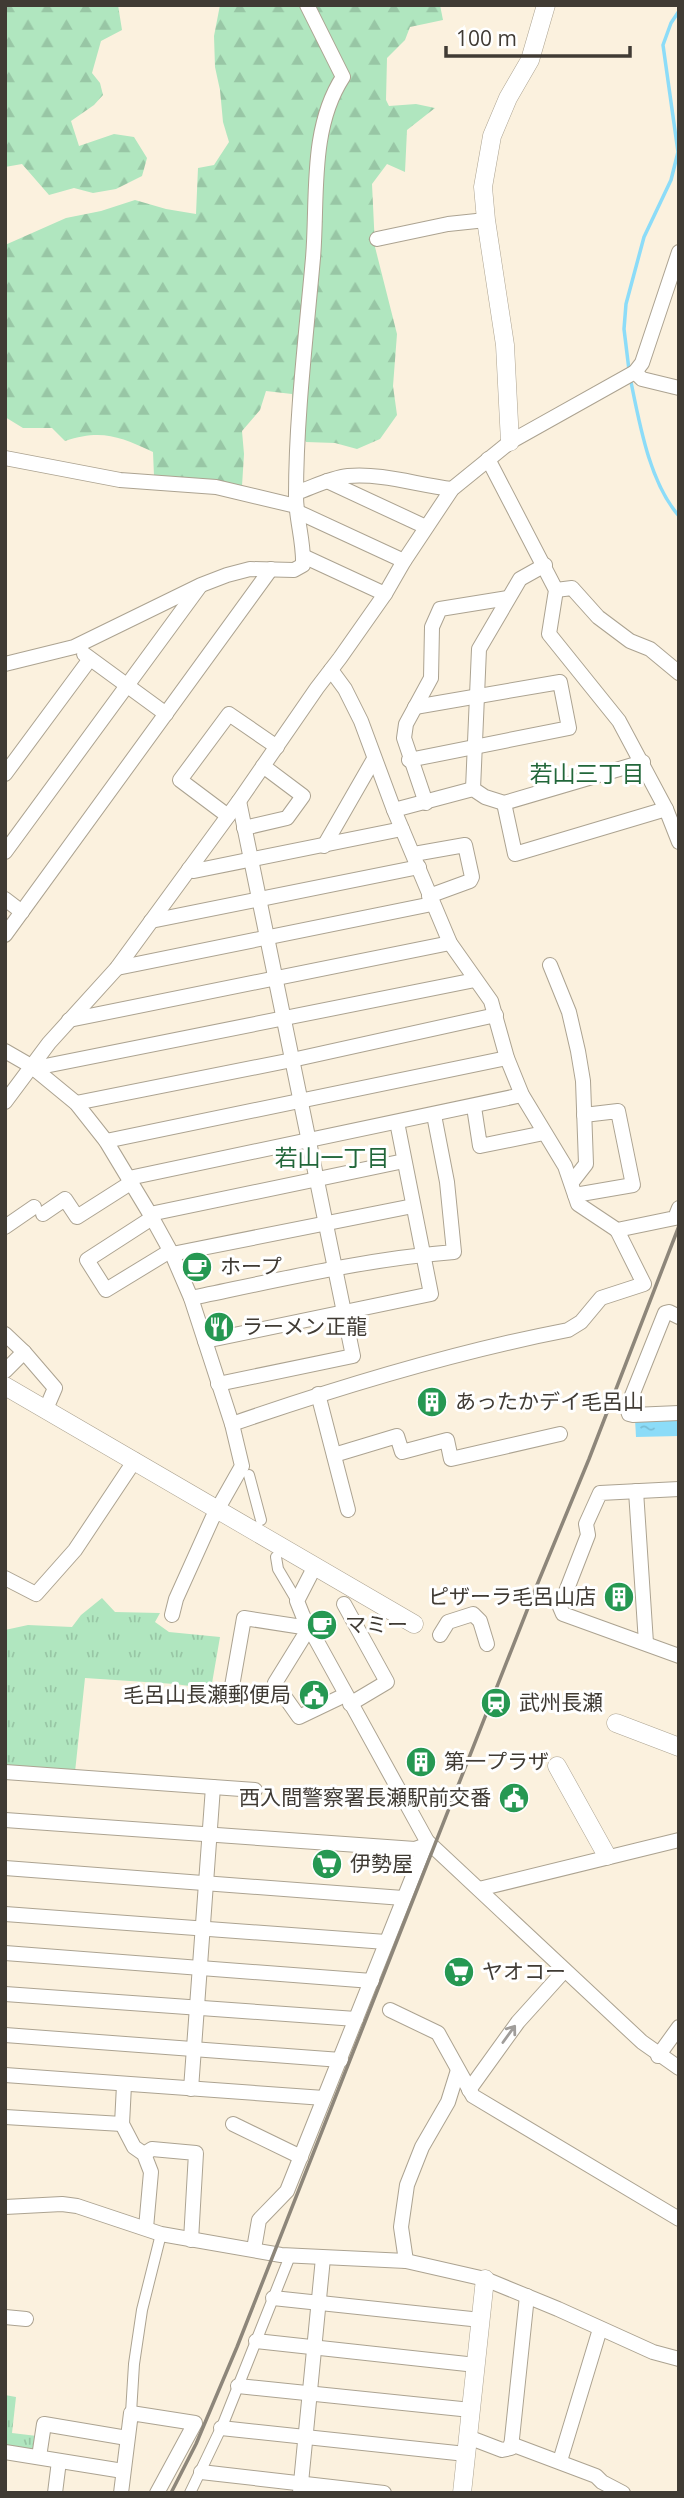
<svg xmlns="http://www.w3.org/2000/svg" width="684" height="2498" viewBox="0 0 684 2498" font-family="'Open Sans','Noto Sans JP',sans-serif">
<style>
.forest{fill:url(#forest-firs)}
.park{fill:url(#park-tufts)}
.water{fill:url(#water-ripples)}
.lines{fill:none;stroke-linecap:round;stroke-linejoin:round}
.stream{stroke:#8cdcf8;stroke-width:3.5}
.pedestrian-casing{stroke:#aca391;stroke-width:12}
.minor-casing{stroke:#aca391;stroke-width:16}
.tertiary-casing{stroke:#aca391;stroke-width:19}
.pedestrian{stroke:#fff;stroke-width:10}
.minor{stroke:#fff;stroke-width:14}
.tertiary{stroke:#fff;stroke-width:18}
.rail{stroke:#8d867a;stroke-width:3.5}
.oneway{stroke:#a09d9a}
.labels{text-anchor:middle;stroke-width:6;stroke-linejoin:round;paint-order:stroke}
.poi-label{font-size:21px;fill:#403b34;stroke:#fff;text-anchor:start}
.neighbourhood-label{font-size:23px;fill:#22673a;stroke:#fff}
</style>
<defs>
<pattern id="forest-firs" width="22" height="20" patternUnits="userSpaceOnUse" patternTransform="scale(1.75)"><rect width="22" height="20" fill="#b0e6bf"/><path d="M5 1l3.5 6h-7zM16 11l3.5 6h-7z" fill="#98c6a5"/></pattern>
<pattern id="park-tufts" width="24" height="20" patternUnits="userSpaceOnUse" patternTransform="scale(1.75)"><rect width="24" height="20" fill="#b0e6bf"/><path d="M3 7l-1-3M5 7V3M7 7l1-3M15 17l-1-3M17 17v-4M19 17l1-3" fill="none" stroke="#98c6a5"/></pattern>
<pattern id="water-ripples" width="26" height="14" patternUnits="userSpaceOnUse" patternTransform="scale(1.75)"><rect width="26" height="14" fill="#8cdcf8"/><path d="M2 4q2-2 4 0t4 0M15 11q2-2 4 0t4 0" fill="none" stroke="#7abed5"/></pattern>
</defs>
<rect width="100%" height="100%" fill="#fbf1de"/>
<g class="forest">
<polygon points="5,5 118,5 122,30 101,41 92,73 100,83 103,95 94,105 71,121 79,146 114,134 134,137 147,158 142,176 116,189 93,193 74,188 49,195 22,164 5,167"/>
<path d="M220,5H440L443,20L410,27L405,40L387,58L386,100L389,106L416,104L435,108L407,130L405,172L387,164L372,184L375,247L397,334L393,386L397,415L380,439L357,449L335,443L306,442L293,421L292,394L266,391L260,410L242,431L244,454L242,486L217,480L154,476L153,452C119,436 101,429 65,441L52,428H23L5,417V245L66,218L101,211L135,200L166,209L196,214L198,168L214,165L229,142L223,122L220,90L215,67L214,36Z"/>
</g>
<g class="park">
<polygon points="102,1598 115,1612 160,1613 155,1622 169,1632 220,1637 211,1689 175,1684 85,1678 75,1772 5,1769 5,1630 28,1625 72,1627 81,1615"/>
<polygon points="5,2395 16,2397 12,2433 37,2436 34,2450 5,2446"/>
</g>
<polygon class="water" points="679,1417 679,1436 636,1437 635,1419"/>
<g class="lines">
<g class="stream">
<polyline points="629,370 624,329 626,304 644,237 671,180 678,152 663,45 671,23 679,11"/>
<path d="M630,377C639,421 649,482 679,516"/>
</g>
<g class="pedestrian-casing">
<g id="pedestrian">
<polyline points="249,1475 261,1520"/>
<polyline points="276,1557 278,1569 297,1601"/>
<polyline points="131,2413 134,2364 142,2310 161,2234"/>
<polyline points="190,2493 223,2424 290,2256"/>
</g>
</g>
<g class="minor-casing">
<g id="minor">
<polyline points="377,239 448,224 486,220"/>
<polyline points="635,372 642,379 679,388"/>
<polyline points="5,458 120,480 216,487 296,506"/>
<polyline points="488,459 556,590 549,634 619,721 666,809 679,842"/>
<polyline points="327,481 426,527"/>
<path d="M296,493C313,487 330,478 348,476C383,473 417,485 452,489"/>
<polyline points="298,512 404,561"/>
<polyline points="303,556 385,594"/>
<polyline points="556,590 572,588 598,617 630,641 650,649 679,673"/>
<polyline points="84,654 166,714"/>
<path d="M5,664L74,647L201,585L227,575L250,569L294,570L303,565C304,542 296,519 296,496C296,417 306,337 313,258C318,199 309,129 343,77L307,5"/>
<polyline points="331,670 345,689 361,721 394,810 450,943 491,1001 507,1058 522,1095 565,1166 578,1204 617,1230 675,1218 679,1208"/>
<polyline points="409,760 569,728 560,682 415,707"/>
<polyline points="5,774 90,659"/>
<polyline points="473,789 479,649 520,579 545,565"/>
<polyline points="426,803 404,738 406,724 431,678 432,627 440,609 508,598"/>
<polyline points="504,803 515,854 666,809"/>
<polyline points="394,810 473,789 485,797 504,803 643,762"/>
<polyline points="228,816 180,780 229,714 277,747"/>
<polyline points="244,828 287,818 303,796 263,766"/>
<polyline points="324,846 374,759"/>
<polyline points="5,852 200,586"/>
<polyline points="414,854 465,845 472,877 470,881 429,896"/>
<polyline points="189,869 194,871 402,829"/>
<polyline points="5,899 22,912"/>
<polyline points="151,921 419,867"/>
<polyline points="5,935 271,569"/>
<polyline points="550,965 569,1012 578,1051 583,1081 586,1164 572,1182"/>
<polyline points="117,968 432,904"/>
<polyline points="69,1020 450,943"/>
<polyline points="5,1051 31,1066 76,1103 106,1141 150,1214 172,1254 191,1298 232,1424 242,1466 212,1519 176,1599 172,1615"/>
<polyline points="31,1066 45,1066 475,980"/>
<polyline points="5,1102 49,1043 117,968 239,801 317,688 340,658 385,594 404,561 452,489 510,442 635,372 642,363 679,252"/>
<polyline points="76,1103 292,1060 496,1015"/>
<polyline points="474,1107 480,1146 544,1133"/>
<polyline points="106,1141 507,1058"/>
<polyline points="129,1178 522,1095"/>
<polyline points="575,1195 633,1185 618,1111 584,1115"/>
<polyline points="43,1214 65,1199 77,1217 132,1182"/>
<polyline points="150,1214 404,1161"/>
<polyline points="152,1218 87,1260 106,1290 170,1251"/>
<polyline points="5,1227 34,1207"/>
<polyline points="172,1254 413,1206"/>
<path d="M191,1298C278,1280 366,1259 454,1252L447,1182L434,1115"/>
<polyline points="679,1317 669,1312 665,1313 627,1408 629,1414 633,1415 679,1413"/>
<polyline points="5,1334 24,1352 55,1388 46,1409"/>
<polyline points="205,1341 431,1294 397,1122"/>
<polyline points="5,1371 24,1352"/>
<polyline points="218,1384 353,1356 239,801"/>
<polyline points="318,1394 348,1510"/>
<path d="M232,1424C342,1386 454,1352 568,1330L581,1322L601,1298L644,1284L617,1230"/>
<polyline points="334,1455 397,1436 402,1452 447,1440 451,1459 560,1434"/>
<polyline points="679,1489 600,1493 586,1524 588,1535 560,1607 563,1614 679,1656"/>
<polyline points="636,1491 646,1643"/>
<polyline points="315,1566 297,1601 303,1616 427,1841 642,2042 679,2068"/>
<polyline points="5,1578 36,1594 75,1550 135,1460"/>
<polyline points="344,1604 387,1682 350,1704"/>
<polyline points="440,1635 448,1622 473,1614 480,1621 487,1644"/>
<polyline points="231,1692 244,1618 309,1628 275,1683 299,1717 345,1695"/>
<polyline points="5,1772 255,1790"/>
<polyline points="5,1820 415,1849 423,1846"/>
<polyline points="5,1868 403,1898"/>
<polyline points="479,1889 679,1840"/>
<polyline points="5,1914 386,1942"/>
<polyline points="5,1953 372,1981"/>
<polyline points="5,1994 356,2019"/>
<polyline points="390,2010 438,2033 473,2096 679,2219"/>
<polyline points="5,2035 341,2060"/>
<polyline points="658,2056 679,2027"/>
<polyline points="5,2075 324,2098"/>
<polyline points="124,2085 122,2124 134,2147 144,2154 151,2172 146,2228"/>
<polyline points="191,2089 213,1787"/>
<polyline points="469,2090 518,2022 564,1971"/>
<polyline points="5,2117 122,2124"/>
<polyline points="233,2124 301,2157"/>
<polyline points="144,2154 152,2149 196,2153 191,2240"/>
<polyline points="5,2207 62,2204 77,2206 161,2234 281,2255 406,2261 485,2279 558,2309 653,2352 679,2359"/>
<polyline points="254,2249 259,2220 287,2191 427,1841"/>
<polyline points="406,2261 401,2227 407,2185 422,2147 448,2102 458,2070"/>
<polyline points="273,2298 481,2320"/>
<polyline points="5,2317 26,2319"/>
<polyline points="256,2341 476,2365"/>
<polyline points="238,2386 471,2410"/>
<polyline points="221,2428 466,2454"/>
<polyline points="468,2437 502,2450 511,2448 527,2296"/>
<polyline points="511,2444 596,2476 602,2482 623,2493"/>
<polyline points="5,2452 123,2471"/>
<polyline points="39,2457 44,2424 127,2438"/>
<polyline points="560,2461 600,2329"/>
<polyline points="201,2472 384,2493"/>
<polyline points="55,2493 59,2461"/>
<polyline points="121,2493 131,2413 195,2423 157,2493"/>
<polyline points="300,2493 323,2258"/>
</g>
</g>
<g class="tertiary-casing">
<g id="tertiary">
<polyline points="510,442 505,345 486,220 483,187 492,136 508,98 530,60 546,5"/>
<polyline points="5,1386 414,1624"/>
<polyline points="616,1723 679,1747"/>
<polyline points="557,1766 607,1856"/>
<polyline points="462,2493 485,2279"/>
</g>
</g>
<use href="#pedestrian" class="pedestrian"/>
<use href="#minor" class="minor"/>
<use href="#tertiary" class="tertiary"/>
<polyline class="rail" points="171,2493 196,2444 237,2347 537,1585 589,1459 679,1226"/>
</g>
<defs><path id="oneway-shaft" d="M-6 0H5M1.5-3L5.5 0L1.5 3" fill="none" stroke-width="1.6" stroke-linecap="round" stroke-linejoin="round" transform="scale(1.75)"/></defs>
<use class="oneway" href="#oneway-shaft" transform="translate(509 2034) rotate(-54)"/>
<defs>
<g id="cafe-disc" transform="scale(1.575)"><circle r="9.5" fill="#269852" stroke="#fff"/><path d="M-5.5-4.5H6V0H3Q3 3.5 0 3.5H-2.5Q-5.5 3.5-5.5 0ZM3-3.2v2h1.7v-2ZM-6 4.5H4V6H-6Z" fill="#fff"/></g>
<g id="restaurant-disc" transform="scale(1.575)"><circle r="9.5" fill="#269852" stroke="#fff"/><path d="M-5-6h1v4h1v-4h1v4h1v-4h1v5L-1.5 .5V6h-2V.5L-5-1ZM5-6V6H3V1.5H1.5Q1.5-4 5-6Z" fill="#fff"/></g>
<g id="building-disc" transform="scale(1.575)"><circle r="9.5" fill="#269852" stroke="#fff"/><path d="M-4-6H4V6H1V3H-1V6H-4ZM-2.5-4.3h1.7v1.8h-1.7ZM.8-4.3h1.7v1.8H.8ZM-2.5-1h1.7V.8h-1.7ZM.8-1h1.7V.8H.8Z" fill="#fff"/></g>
<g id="civic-disc" transform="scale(1.575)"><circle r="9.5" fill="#269852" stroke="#fff"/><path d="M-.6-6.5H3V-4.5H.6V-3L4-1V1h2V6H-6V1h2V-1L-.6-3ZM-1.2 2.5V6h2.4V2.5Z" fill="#fff"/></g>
<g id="station-disc" transform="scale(1.575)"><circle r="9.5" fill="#269852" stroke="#fff"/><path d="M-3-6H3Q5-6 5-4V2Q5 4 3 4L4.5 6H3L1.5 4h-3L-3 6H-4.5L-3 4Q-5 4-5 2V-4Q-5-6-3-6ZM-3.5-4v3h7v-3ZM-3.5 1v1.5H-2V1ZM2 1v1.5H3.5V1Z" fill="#fff"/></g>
<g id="supermarket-disc" transform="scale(1.575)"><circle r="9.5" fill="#269852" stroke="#fff"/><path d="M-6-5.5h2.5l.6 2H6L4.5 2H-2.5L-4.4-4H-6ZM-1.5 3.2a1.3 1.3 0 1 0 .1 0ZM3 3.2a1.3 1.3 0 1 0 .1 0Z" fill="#fff"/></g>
</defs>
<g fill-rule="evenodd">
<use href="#cafe-disc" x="197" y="1267"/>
<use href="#restaurant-disc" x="219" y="1327"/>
<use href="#building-disc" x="432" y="1402"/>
<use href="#building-disc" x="619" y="1597"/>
<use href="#cafe-disc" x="322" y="1625"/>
<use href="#civic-disc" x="314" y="1695"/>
<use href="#station-disc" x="496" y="1703"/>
<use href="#building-disc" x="421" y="1762"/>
<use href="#civic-disc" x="514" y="1798"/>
<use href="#supermarket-disc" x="327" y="1864"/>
<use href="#supermarket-disc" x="459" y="1972"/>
</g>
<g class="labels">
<g class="poi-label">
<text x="220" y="1274">ホープ</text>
<text x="242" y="1334">ラーメン正龍</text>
<text x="455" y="1409">あったかデイ毛呂山</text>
<text x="596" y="1604" text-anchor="end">ピザーラ毛呂山店</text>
<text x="345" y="1632">マミー</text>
<text x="291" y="1702" text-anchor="end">毛呂山長瀬郵便局</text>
<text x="519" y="1710">武州長瀬</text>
<text x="444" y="1769">第一プラザ</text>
<text x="491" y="1805" text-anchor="end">西入間警察署長瀬駅前交番</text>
<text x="350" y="1871">伊勢屋</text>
<text x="482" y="1979">ヤオコー</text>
</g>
<g class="neighbourhood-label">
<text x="587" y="782">若山三丁目</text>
<text x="332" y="1166">若山一丁目</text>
</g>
</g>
<rect width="684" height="2498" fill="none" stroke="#403b34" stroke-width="14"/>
<path d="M446 46v10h184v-10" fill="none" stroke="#403b34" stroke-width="3.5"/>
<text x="456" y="46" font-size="21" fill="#403b34" stroke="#ffffff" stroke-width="5" paint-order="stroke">100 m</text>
</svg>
